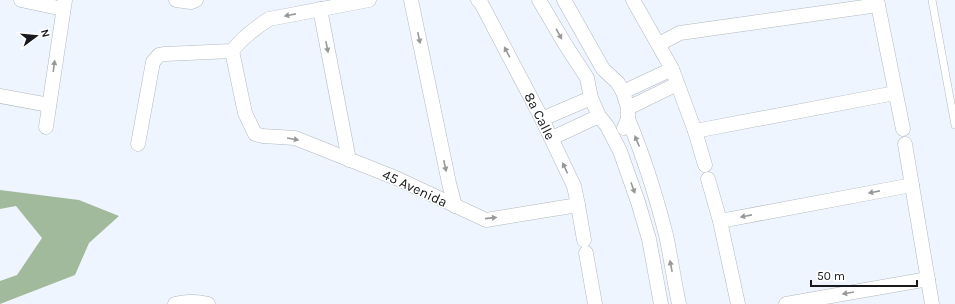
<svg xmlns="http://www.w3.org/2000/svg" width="955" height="304" viewBox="0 0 955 304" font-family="Karla,sans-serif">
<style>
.forest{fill:#a2ba9c}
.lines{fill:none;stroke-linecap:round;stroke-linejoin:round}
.service-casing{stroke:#b2b8c0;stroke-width:8}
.minor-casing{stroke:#b2b8c0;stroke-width:15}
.service{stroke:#fff;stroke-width:7}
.minor{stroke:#fff;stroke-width:14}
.oneway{fill:#979899}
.labels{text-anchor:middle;stroke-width:3;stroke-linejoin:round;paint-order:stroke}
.street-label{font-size:14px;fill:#17191c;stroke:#fff}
</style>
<rect width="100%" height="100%" fill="#eff5fe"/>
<polygon class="forest" points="0,190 79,200 119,216 89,243 75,275 0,304 0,281 17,275 42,238 16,206 0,209"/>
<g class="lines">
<g class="service-casing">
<polyline id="service" points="932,0 955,125"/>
</g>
<g class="minor-casing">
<g id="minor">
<polyline points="21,0 63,9"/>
<polyline points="176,0 191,2 196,0"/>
<polyline points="411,0 449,183 455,206"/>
<polyline points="478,0 480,1 542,119 574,186 578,205 584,240"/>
<polyline points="539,0 565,44 587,78 591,98 599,116 607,126 620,151 638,202 649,239 661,304"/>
<polyline points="564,0 603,69 618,83 623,92 628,108 628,119 624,128"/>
<polyline points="633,0 672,69 695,131 705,165"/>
<polyline points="877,0 903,129"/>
<polyline points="320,9 349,160"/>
<polyline points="659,44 680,33 878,5"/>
<polyline points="232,51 245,113 255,134 263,136 295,138 396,178 486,220 578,205"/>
<polyline points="623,92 672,69"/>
<polyline points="0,96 49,105"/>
<polyline points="628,108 677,84"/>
<polyline points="542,119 591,98"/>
<path d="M628,119C644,157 656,196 666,235C671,258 674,281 679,304"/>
<polyline points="46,127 65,0"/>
<polyline points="695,131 895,93"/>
<polyline points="552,138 599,116"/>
<path d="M138,144L153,62L159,55L165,54L232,51C242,38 255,28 269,19L369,0"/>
<polyline points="905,144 932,304"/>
<polyline points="708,179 720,221 738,304"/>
<polyline points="720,221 912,185"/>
<polyline points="586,253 595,304"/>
<path d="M175,304C186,301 197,301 208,304"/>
<polyline points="786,304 928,279"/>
</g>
</g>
<use href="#service" class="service"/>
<use href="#minor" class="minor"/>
</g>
<defs><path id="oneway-solid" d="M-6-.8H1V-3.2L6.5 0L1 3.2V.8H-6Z"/></defs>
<g class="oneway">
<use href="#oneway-solid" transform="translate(290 15) rotate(169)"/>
<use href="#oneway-solid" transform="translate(559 34) rotate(61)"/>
<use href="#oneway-solid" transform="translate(419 38) rotate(78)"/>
<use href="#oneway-solid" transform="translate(327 47) rotate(79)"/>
<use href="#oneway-solid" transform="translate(507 52) rotate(-118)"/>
<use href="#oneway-solid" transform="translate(54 66) rotate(-82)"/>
<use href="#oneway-solid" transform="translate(293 139) rotate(10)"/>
<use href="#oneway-solid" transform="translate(637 141) rotate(-113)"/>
<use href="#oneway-solid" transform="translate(445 166) rotate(78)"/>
<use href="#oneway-solid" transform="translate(565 168) rotate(-115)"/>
<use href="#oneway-solid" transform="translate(633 188) rotate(70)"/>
<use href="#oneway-solid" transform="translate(874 192) rotate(169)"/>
<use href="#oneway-solid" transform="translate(746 216) rotate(169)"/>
<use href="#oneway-solid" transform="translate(491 218) rotate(-6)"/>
<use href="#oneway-solid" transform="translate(671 266) rotate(-101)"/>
<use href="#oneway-solid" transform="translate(848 293) rotate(170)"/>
</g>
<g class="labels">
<g class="street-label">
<text transform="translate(540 116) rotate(63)" y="5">8a Calle</text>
<text transform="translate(415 188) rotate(25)" y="5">45 Avenida</text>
</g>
</g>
<g transform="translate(36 36) rotate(74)" stroke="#ffffff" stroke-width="3" paint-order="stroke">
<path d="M0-3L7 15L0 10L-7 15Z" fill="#17191c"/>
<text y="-6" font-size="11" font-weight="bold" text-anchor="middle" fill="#17191c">N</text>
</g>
<path d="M811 280v6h106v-6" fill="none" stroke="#17191c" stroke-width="2"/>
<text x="817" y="280" font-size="12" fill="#17191c" stroke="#ffffff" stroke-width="3" paint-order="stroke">50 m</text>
</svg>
